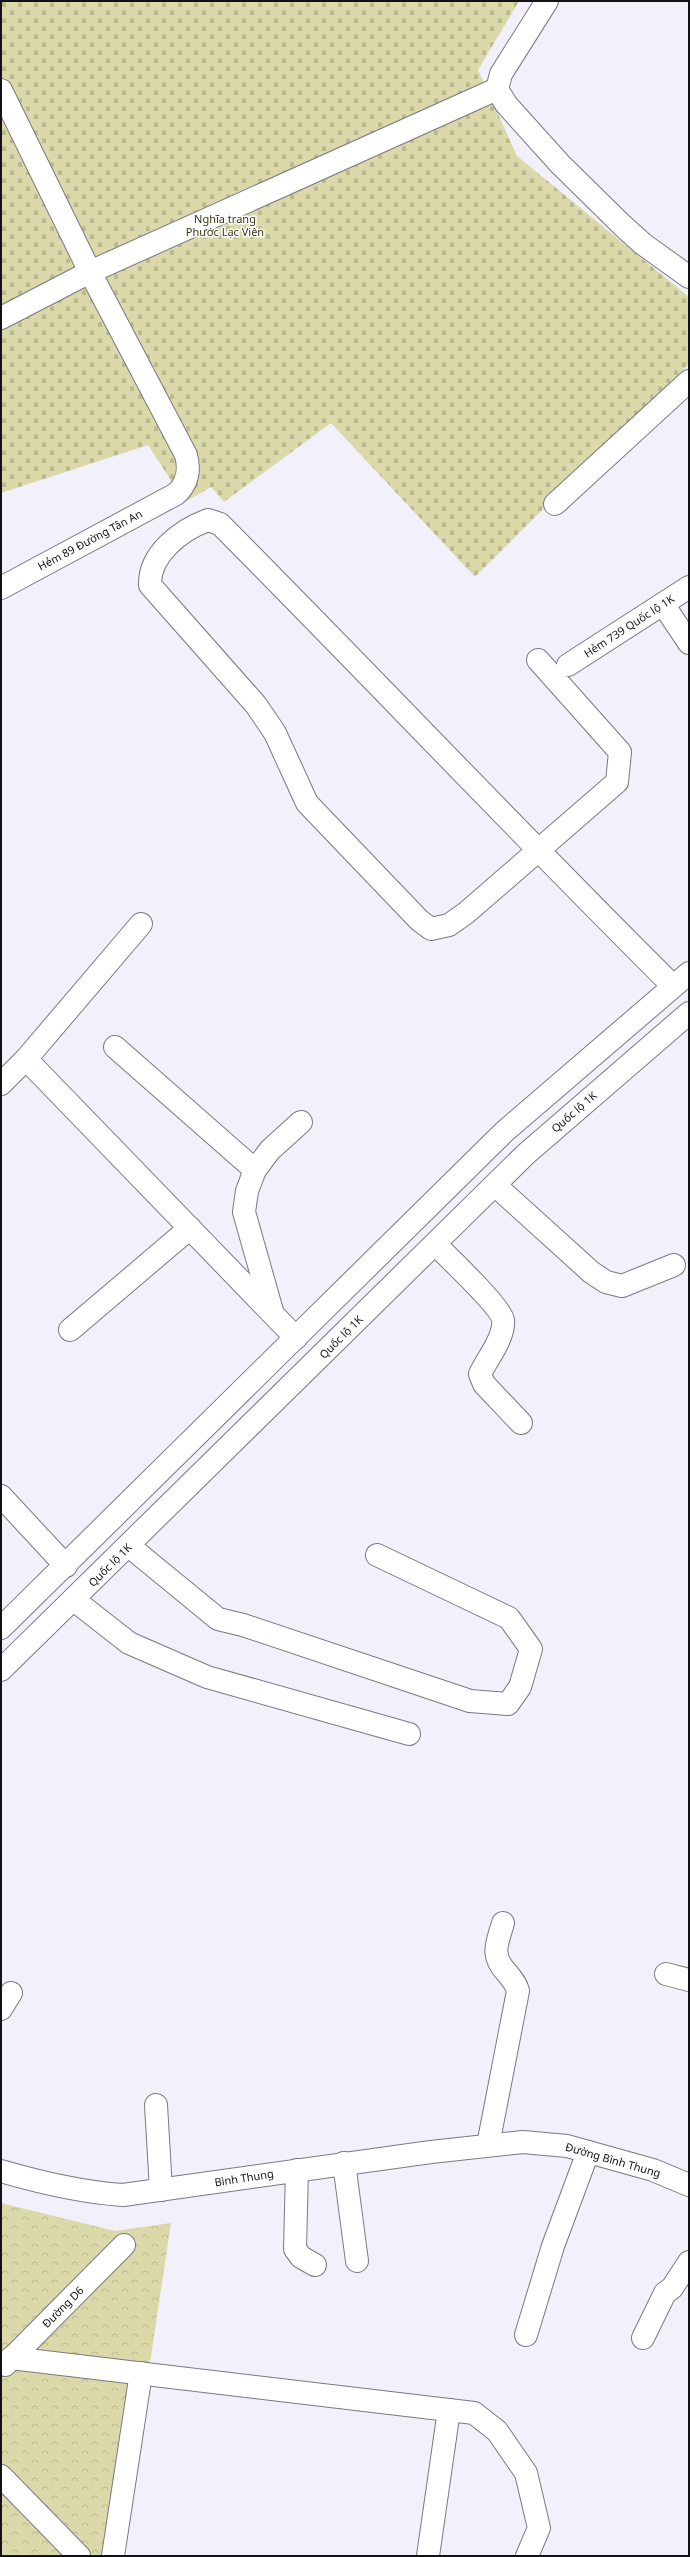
<svg xmlns="http://www.w3.org/2000/svg" width="690" height="2557" viewBox="0 0 690 2557" font-family="'Noto Sans',sans-serif">
<style>
.cemetery{fill:url(#cemetery-stones)}
.park{fill:url(#park-crowns)}
.lines{fill:none;stroke-linecap:round;stroke-linejoin:round}
.minor-casing{stroke:#7a7881;stroke-width:24}
.major-casing{stroke:#7a7881;stroke-width:24}
.minor{stroke:#fff;stroke-width:22}
.major{stroke:#fff;stroke-width:22}
.labels{text-anchor:middle;stroke-width:3;stroke-linejoin:round;paint-order:stroke}
.park-label{font-size:11px;fill:#383513;stroke:#fff}
.street-label{font-size:11px;fill:#121115;stroke:#fff}
</style>
<defs>
<pattern id="cemetery-stones" width="16" height="16" patternUnits="userSpaceOnUse"><rect width="16" height="16" fill="#dbd9a9"/><path d="M2 7V4a2 2 0 0 1 4 0v3zM10 15v-3a2 2 0 0 1 4 0v3z" fill="#bbb991"/></pattern>
<pattern id="park-crowns" width="20" height="18" patternUnits="userSpaceOnUse"><rect width="20" height="18" fill="#dbd9a9"/><path d="M2 6a3 3 0 1 1 6 0M12 15a3 3 0 1 1 6 0" fill="none" stroke="#bbb991"/></pattern>
</defs>
<rect width="100%" height="100%" fill="#f2f0fa"/>
<polygon class="cemetery" points="1,1 519,1 478,70 517,156 689,297 689,364 475,577 331,423 224,502 211,487 185,502 148,445 1,493"/>
<polygon class="park" points="1,2203 115,2231 171,2223 121,2556 1,2556"/>
<g class="lines">
<g class="minor-casing">
<g id="minor">
<polyline points="547,1 501,74 497,89 506,104 560,164 622,225 643,244 689,277"/>
<path d="M1,90L90,272L186,455C190,470 188,483 176,494L1,588"/>
<polyline points="1,318 90,272 497,89"/>
<polyline points="555,504 689,381"/>
<polyline points="663,604 689,643"/>
<path d="M538,660L620,752L617,782L466,913L449,925L431,929L419,920L307,803L275,733L256,705L150,585C149,554 181,530 208,520L220,524C372,677 520,834 673,986"/>
<polyline points="568,665 689,587"/>
<polyline points="115,1047 255,1170"/>
<polyline points="26,1059 296,1338"/>
<polyline points="1,1084 26,1059 141,924"/>
<polyline points="496,1186 591,1272 606,1282 622,1286 674,1265"/>
<path d="M435,1244C447,1256 501,1307 503,1320C505,1337 487,1359 480,1374L484,1384L521,1423"/>
<polyline points="272,1311 244,1212 247,1191 255,1170 270,1150 301,1122"/>
<polyline points="70,1330 190,1228"/>
<polyline points="1,1496 66,1566"/>
<polyline points="129,1546 218,1619 243,1625 470,1701 508,1704 520,1687 531,1649 509,1618 377,1555"/>
<polyline points="74,1600 129,1643 207,1677 409,1734"/>
<polyline points="666,1974 689,1980"/>
<polyline points="1,2009 11,1993"/>
<polyline points="156,2105 161,2190"/>
<path d="M488,2145L518,1991C516,1983 512,1979 507,1973C490,1955 497,1944 503,1923"/>
<polyline points="344,2163 357,2261"/>
<polyline points="297,2170 295,2249 301,2257 315,2265"/>
<path d="M1,2171C42,2183 80,2192 123,2195L431,2152L523,2142L567,2146L653,2170L689,2185"/>
<polyline points="526,2335 553,2246 588,2152"/>
<polyline points="643,2338 665,2293 672,2288 689,2262"/>
<polyline points="11,2358 474,2413 497,2431 526,2473 539,2528 527,2556"/>
<polyline points="5,2365 124,2245"/>
<polyline points="1,2476 79,2556"/>
<polyline points="113,2556 141,2373"/>
<polyline points="428,2556 449,2410"/>
</g>
</g>
<g class="major-casing">
<g id="major">
<polyline points="1,1628 504,1132 689,973"/>
<polyline points="1,1670 526,1154 689,1013"/>
</g>
</g>
<use href="#minor" class="minor"/>
<use href="#major" class="major"/>
</g>
<g class="labels">
<g class="park-label">
<text x="225" y="223">Nghĩa trang<tspan x="225" dy="13">Phước Lạc Viên</tspan></text>
</g>
<g class="street-label">
<text transform="translate(90 540) rotate(-28)" y="4">Hẻm 89 Đường Tân An</text>
<text transform="translate(629 626) rotate(-33)" y="4">Hẻm 739 Quốc lộ 1K</text>
<text transform="translate(574 1112) rotate(-41)" y="4">Quốc lộ 1K</text>
<text transform="translate(341 1337) rotate(-45)" y="4">Quốc lộ 1K</text>
<text transform="translate(110 1565) rotate(-45)" y="4">Quốc lộ 1K</text>
<text transform="translate(613 2160) rotate(16)" y="4">Đường Bình Thung</text>
<text transform="translate(244 2178) rotate(-9)" y="4">Bình Thung</text>
<text transform="translate(63 2307) rotate(-45)" y="4">Đường D6</text>
</g>
</g>
<rect width="690" height="2557" fill="none" stroke="#121115" stroke-width="4"/>
</svg>
